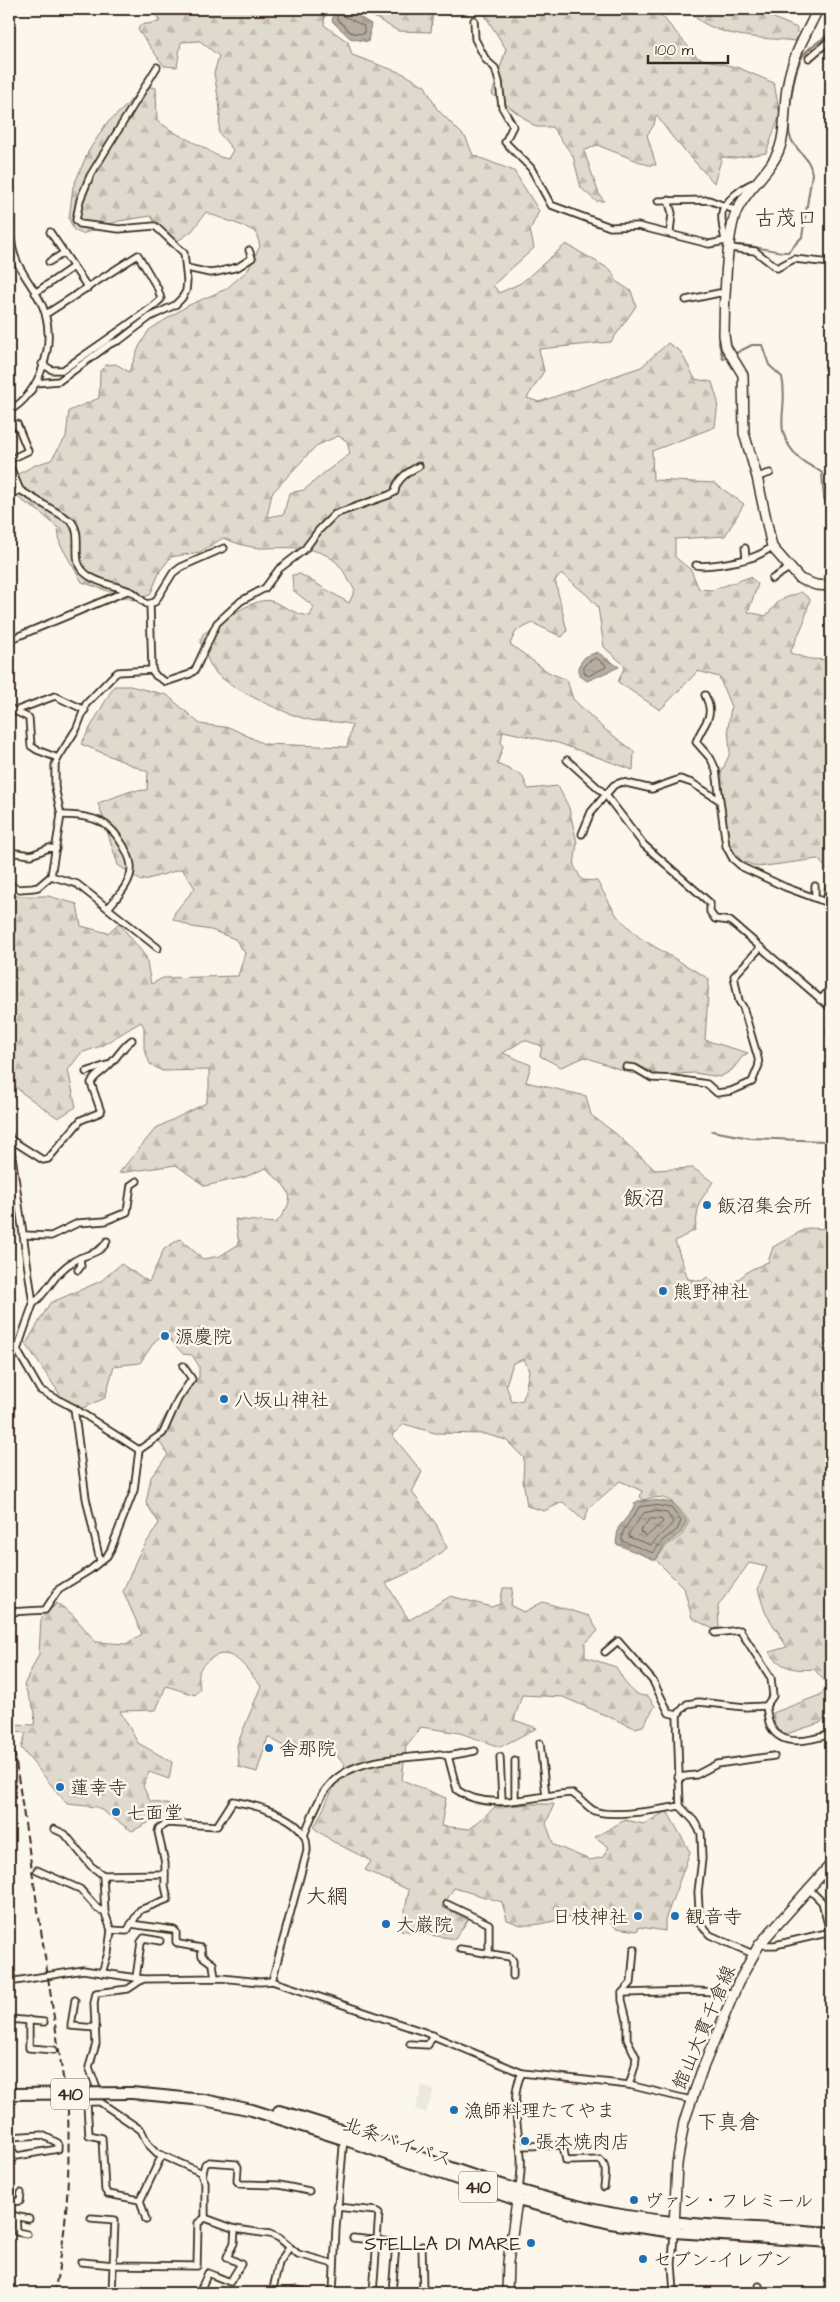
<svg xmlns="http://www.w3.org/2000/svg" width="840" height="2302" viewBox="0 0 840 2302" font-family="'Architects Daughter','Klee One',sans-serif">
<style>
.built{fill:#ede8dd}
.forest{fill:url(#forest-firs);stroke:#8d8276;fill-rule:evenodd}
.water{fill:url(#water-ripples);stroke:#85796d}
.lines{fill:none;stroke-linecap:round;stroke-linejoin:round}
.shore{stroke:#6c5f53;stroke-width:1}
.stream{stroke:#85796d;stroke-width:2}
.street-casing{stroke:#3b2a1e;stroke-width:9}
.secondary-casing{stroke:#3b2a1e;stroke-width:12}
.highway-casing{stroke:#3b2a1e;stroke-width:14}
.street{stroke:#fbf7ec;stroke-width:5.5}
.secondary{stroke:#fbf7ec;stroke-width:9}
.highway{stroke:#fbf7ec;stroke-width:10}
.rail{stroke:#3b2a1e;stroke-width:2;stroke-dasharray:8 4;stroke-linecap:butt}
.highway-bridge-casing{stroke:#3b2a1e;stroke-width:14;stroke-linecap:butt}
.highway-bridge{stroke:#fbf7ec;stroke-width:10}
.poi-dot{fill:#1f6fb2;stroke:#fbf7ec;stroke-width:2}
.labels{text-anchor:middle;stroke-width:5;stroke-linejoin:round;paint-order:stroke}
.shield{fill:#fbf7ec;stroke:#75685c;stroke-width:1}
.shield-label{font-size:18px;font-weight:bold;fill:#3b2a1e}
.poi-label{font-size:19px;fill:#3b2a1e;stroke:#fbf7ec;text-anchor:start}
.street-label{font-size:19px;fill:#3b2a1e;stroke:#fbf7ec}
.quarter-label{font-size:21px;fill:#3b2a1e;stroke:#fbf7ec}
</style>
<defs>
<pattern id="forest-firs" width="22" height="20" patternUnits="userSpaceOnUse" patternTransform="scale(1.25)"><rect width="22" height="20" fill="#dfd9ce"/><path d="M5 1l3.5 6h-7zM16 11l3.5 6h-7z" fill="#c0bab0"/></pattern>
<pattern id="water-ripples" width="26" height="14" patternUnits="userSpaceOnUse" patternTransform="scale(1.25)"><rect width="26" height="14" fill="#b6aea2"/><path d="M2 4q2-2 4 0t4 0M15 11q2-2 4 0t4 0" fill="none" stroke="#958e83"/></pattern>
</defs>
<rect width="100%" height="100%" fill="#fbf7ec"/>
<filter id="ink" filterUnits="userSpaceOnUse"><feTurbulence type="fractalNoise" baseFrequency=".02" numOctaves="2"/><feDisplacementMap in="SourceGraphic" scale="10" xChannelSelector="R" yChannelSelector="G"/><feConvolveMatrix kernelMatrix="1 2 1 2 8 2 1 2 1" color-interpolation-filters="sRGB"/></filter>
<g filter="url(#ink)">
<polygon class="built" points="422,2086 434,2090 426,2113 415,2109"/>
<g class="forest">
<path d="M155,9H325L324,25L348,42L352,55L404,74L425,86L437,109L466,138L473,155L514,171L539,211L530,230L534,248L493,285L499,293L521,283L566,244L611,270L617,282L631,291L636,306L611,342L539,349L544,371L527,398L539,402L641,367L668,343L681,352L695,379L712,382L718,402L715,427L652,451L653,480L714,483L744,504L725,536L675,539V557L691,570L699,589L712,590L750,577L758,584L748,612L766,616L780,600L801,592L810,599L804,622L790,653L810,659L831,660V777L827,807L831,808V874L818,859L758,867L742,861L725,840L719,778L730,753L728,727L731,707L719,677L698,671L660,710L618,682L625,666L604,647L598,607L587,595L562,574L555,580L567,631L562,637L533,623L516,631L510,644L548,672L567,680L573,699L603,728L634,751L633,770L558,743L503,731L501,742L503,747L497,764L522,775L528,789L558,786L569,808L577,843L574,866L582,880L597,881L617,916L640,938L709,979L705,1040L748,1053L743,1056L732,1070L720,1077L694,1073L659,1075L649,1070L633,1074L585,1057L561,1067L540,1056L542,1046L524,1040L503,1053L531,1065L526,1082L586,1096L591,1115L615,1133L655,1170L693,1168L713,1182L699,1203L695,1230L675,1241L688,1279L702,1281L707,1277L717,1286L727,1288L750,1270L768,1262L773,1247L807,1228L831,1229V1339L821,1348L831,1353V1713L820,1723L783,1735L775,1726L773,1713L820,1695L828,1685L814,1669C794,1671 781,1668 769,1652L787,1647L765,1612L758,1589L767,1567L749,1563L718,1606L719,1628L713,1629L692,1618L684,1588L656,1560L667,1545L682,1535L689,1521C676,1504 667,1492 644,1500L640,1497L642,1491L620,1481L589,1508L584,1521L563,1502L544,1511L527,1506L523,1480L524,1458L506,1440L485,1434L435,1433L404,1424L392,1435L422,1472L412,1492L436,1524L447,1548L417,1569L386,1583L409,1620L451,1596L491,1607L500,1604L503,1588H513L511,1606L524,1612L543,1602L589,1616L598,1631L585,1643V1657L616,1667C624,1680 631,1697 648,1696L655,1706L643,1726L635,1728L563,1697L522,1695L514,1720L537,1728L500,1747L460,1733L421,1727L406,1746L402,1780L446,1798L441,1826L470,1829L495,1807L532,1804H554L546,1824L554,1845L590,1860L603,1857L609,1847L595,1837L625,1820L644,1824L667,1811L690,1852L665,1920V1931L640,1927L637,1931L616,1928C591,1900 552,1928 522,1925C517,1925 512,1921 507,1920L502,1902L454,1888L442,1907L468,1920L455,1939L401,1930L409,1890L365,1870L371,1861L332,1841L314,1828L345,1764L326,1747H310L293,1751L268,1737L257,1772L239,1767L237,1745L261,1686C246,1670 233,1643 210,1659C197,1668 198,1674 200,1689L195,1695L166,1686L156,1710L120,1711L138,1743L172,1762L169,1779L149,1772L143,1786L150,1801L175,1806L158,1818L132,1831L97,1807L67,1804L21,1748L26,1733L14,1730V1724L34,1725L35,1712L24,1685L39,1654L41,1619L57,1603L72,1614L96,1642L126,1644L142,1634L123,1591L138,1556L159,1523L146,1503L151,1477L168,1455L155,1435L167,1413L199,1377V1366L192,1355L183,1354L165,1333L155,1341L140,1363L114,1366L105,1398L76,1411H68L63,1399L26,1344L50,1303L101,1281L121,1264L149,1282L164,1249L180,1239L203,1259L220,1256L239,1244L235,1219L276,1223C300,1194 289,1191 266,1168L245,1177L205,1186L176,1165L119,1173L156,1128L206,1103L209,1089V1070L162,1071L150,1064L144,1048V1027L141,1022L101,1046L81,1053L68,1070L76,1107L58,1118L21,1092L9,1079V896H48L77,904L81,926L108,933L119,923L146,957L151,984L163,978L238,976L245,953L235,939L211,930L192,927L173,919L175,912L195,888L182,869L141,881L118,865L98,803L131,791L147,790L148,772L81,744L114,686H130L167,695L200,724L231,728L264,744L347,747L352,725C338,720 324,723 310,720C287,715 233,690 216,673C209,666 205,651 200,642L203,634C218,625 254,596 271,601C286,606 293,614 310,616L314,607L293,590L292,575L300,574L349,603L355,590C349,582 343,568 335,561C314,544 285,548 260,548C247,547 235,543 223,538L200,552L171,557L160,571L150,595L133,600L82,582L60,544L58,528C52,523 46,517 40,512C28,504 9,496 9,479L35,465L51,460L66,437L69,411L99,398L100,371L106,365L116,364L129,372L139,347L149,330L187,306L226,289L248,270L260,246L256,232C239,223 223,220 206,212L192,231L169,247L151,216L119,221L82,234L74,230L69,219L73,187L88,152L106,124L125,107L143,85L156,88L157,120C173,133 183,137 201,146C213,152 213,156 228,159L233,150L219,133L220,109L214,73L219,56L200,41L181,42L177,67L164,66L138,30L140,25L159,22ZM338,436L347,441L350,454L324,473L304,490L289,493L284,514L267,517L272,493L316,446ZM524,1359L529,1371L523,1400L512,1402L506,1385L513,1363Z"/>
<polygon points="360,9 433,9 431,32 398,31"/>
<polygon points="481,9 656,9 698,58 739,68 774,83 780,115 766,153 734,158 722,157 714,183 673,138 656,115 654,125 647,135 656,165 648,165 597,145 584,151 599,194 604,201 596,201 581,188 573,156 552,127 536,127 492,94 506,49"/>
<path d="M686,9H753L797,28L796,41C759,37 713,39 686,9Z"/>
</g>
<g class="water">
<polygon points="335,9 354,14 371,24 368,42 350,38 332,21"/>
<polygon points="597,652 619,667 587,681 579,675 579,665 585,657"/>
<polygon points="654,1500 673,1503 687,1521 681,1533 666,1544 655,1560 616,1544 618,1528 632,1511 635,1503 638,1501"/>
</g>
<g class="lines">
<g class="shore">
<polygon points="340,14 364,26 364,34 352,33 337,19 337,15"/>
<polygon points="596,658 605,664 606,667 588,676 584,672 584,666 588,662"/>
<path d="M654,1505L671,1508L681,1521L677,1530L663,1540L653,1553L622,1541C620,1528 634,1519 639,1507Z"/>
<path d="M654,1511L667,1513L673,1522C672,1525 655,1540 651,1545L629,1537V1533L644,1513Z"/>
<polygon points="650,1519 661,1519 663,1522 647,1536 640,1532"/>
</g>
<g class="stream">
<path d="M734,245C752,244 769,252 788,252L802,237L812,174C811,158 797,152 791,139C785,126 794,72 801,59C806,48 821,41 830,33L831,24L827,9"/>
<polyline points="720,327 719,344 723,359 728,357"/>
<path d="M734,354L752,345H762L769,365L782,377C790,411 769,428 799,458C806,465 815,467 822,473L824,498L831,519"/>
<polyline points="712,1131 750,1138 824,1141 831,1143"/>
</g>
<g class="street-casing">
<g id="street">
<polyline points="474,20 475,39 486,60 495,68 499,82 502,107 513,126 505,142 531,168 551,205 610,227 638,226 709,244 731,240"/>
<polyline points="809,58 831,39"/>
<polyline points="668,200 672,213 670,232"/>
<polyline points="658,201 709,200 737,211"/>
<polyline points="50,232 88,288"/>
<path d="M725,241C724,233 721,222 722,213C723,202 746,184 757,182"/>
<polyline points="730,248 755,251 777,268 794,259 831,263"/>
<polyline points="49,262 64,253"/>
<polyline points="187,268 210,273 217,272 238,267 252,258 249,250"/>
<polyline points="35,293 73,267"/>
<polyline points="686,300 719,293 726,294"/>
<path d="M42,364L52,370H63C77,360 158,305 161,299L158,289L138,255L46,314"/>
<polyline points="36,383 59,381 110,344 120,340 150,317 175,305 182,298 186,291 187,281 184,253 155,226 119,229 80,224 76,220 80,200 90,176 157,67"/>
<path d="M9,411C40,393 55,347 45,313C40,293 23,278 16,259C10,245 11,229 11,214"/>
<polyline points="9,428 17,424 28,451 9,460"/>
<path d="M9,464L20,490L71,521C81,532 75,548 78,562C83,582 116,585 132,592C137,594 141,601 147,604L155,602L173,573L181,567L224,548"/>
<polyline points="757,477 770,473"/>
<polyline points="9,495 20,490"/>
<polyline points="745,548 746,558"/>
<path d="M696,565C705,568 749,560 758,555C763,553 767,550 772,547"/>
<polyline points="772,579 789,568"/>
<path d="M150,604L152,670L156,676L166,682L190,674L195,670L217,623L241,601L265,588L279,569L304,550L319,530L335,514L389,495L395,492C396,479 408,472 419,466"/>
<polyline points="9,640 127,591"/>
<path d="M705,695C716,718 704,721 696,742L711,759L716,770L726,846L733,859L742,867L785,887L831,904"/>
<polyline points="9,708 29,718 31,746 37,750 58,758"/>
<polyline points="15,711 55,696 85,710"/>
<polyline points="567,760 605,794 644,845 710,903 710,912 715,919 730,921 831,1008"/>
<path d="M61,815C75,815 95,817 106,825C117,833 133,857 131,871C129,885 118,896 109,907"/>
<polyline points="582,834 591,812 614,785 622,782 652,789 680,779 692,783 719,800"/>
<polyline points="9,852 31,855 49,848 56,849"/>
<polyline points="51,876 77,884 158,948"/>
<polyline points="9,886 20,889 33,888 38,887 51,876 61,815 55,787 55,765 58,758 77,728 86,704 114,675 118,672 152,670"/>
<polyline points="815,886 815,898"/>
<polyline points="826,902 829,886"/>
<polyline points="820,1000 831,988"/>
<polyline points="830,1032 831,1028"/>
<polyline points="626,1067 635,1068 652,1078 675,1079 707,1084 717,1093 731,1091 752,1082 759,1065 758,1058 743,1007 739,1001 734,976 760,948"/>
<polyline points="86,1072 107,1065"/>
<polyline points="9,1135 33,1304 17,1350 40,1390 74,1408 139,1450 134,1490 111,1549 107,1556 90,1570 59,1589 45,1610 9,1612"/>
<path d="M10,1139L43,1160L48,1159L81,1120L101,1112L91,1083C94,1076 101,1073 106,1068C116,1060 121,1048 132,1040"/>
<polyline points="23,1235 51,1236 78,1223 105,1221 127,1212 131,1185 137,1181"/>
<polyline points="78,1270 81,1266 80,1258"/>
<path d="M33,1304C49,1291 55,1271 74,1261C85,1254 101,1254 107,1241"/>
<polyline points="74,1408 86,1498 100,1561"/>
<polyline points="139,1450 163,1433 178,1399 192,1379 183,1366"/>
<path d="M715,1633L740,1630L771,1678L773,1696L766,1706C767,1712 768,1720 770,1725C781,1749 812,1740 831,1734"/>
<polyline points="605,1652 618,1641 653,1681 669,1713 677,1715"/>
<polyline points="540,1743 546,1796"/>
<path d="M448,1756L457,1790C489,1813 535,1795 571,1793C581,1798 585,1805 593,1810C607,1819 663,1809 680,1806"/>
<polyline points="500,1757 502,1800"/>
<polyline points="678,1777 696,1775 717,1764 774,1756"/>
<polyline points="515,1800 515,1761"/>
<polyline points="54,1829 65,1834 91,1866 103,1875 165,1874"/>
<path d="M304,1835C311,1819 317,1800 328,1787C353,1755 404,1760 440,1754L448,1756L475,1751"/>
<polyline points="37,1870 80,1889 97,1908 105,1913"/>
<polyline points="809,1889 822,1902 830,1932"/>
<polyline points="447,1904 489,1924 489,1953"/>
<polyline points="131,1924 174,1930 176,1932 176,1942 179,1944 201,1948 202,1956 213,1964 215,1978"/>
<path d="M111,1930L127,1931L140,1910L168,1899L165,1886V1863L158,1832L159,1828L167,1823L217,1826L233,1801C255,1805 293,1815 304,1835C307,1840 307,1846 307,1851L272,1981"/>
<polyline points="759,1945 775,1945 831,1932"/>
<polyline points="460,1949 510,1957 513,1961 513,1976"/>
<polyline points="753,1954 710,1935 700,1924 698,1892 702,1859 701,1833 694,1821 680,1806 677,1715 687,1704 699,1702 745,1707 766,1706"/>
<polyline points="102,1973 108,1953 111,1930 105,1913 103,1875"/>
<polyline points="136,1978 141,1942 144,1938 160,1941"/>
<polyline points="9,1982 83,1970 143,1979 221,1978 260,1982 272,1981 424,2032 522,2073 629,2085 691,2100"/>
<polyline points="622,1993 696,1991 734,1993"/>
<polyline points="75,2000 71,2026 96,2028"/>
<polyline points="9,2019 44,2022"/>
<polyline points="29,2020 29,2048 54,2050"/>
<polyline points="410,2044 428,2045 433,2035"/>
<polyline points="629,2085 635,2066 636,2057 627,2039 627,2020 622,2000 622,1993 631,1983 634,1949"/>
<polyline points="99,2094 89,2067 96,2044 94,2003 96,1993 128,1989 143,1979"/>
<polyline points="9,2137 42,2135 58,2143 58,2149 17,2156 12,2151 11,2137"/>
<path d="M520,2146L563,2145L566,2161L600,2160C608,2166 605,2178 604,2187"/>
<polyline points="202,2176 205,2164 209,2162 236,2164 238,2167 237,2181 240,2184 279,2185 309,2191"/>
<path d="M519,2191C520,2180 522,2168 521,2156C519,2131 509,2096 522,2073"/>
<polyline points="140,2201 162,2155"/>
<polyline points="9,2202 20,2201 21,2193"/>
<polyline points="337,2207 376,2211 379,2213 373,2293"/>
<polyline points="9,2215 29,2219"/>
<polyline points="16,2216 17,2232 27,2234"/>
<polyline points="91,2218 115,2220 112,2293"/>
<polyline points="205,2218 235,2229 270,2234 279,2238 298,2254 334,2264"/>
<polyline points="146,2220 140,2200 108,2194 105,2190 102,2138 89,2135 87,2105 89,2102 100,2102 141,2130 148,2144 157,2153 200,2172 205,2182 205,2218"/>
<polyline points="353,2238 393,2242 396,2244 392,2293"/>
<polyline points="422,2246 423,2293"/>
<polyline points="81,2262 114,2265 197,2266 198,2223 205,2218"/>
<polyline points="9,2285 10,2279"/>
<polyline points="759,2286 759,2293"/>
<polyline points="273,2289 279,2263 289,2248"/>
<polyline points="83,2292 84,2293"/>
<polyline points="199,2293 208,2273 230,2282 241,2264 227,2257 234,2243 235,2229"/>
<polyline points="295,2293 296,2290 309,2293"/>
<polyline points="333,2293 336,2228 344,2137"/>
<polyline points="674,2293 672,2264 674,2232"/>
</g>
</g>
<g class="secondary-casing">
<g id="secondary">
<path d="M818,9C807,32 792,57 788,83C783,104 787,126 780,147C772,171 748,187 737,210C726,234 724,306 724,335L726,347L743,375L744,433L757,477L772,547L800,579L816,585L831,586"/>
<polyline points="674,2227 677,2164 684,2122 702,2070 738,1983 759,1945 831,1864"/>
<polyline points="507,2293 508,2262 518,2194"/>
</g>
</g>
<g class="highway-casing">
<g id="highway">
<polyline points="132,2093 204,2100 252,2110 343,2139 517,2200 610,2223 674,2232 831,2242"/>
<path d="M279,2111C384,2140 484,2186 590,2209C670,2227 750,2226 831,2233"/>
</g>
</g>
<use href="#street" class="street"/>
<use href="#secondary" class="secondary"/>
<use href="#highway" class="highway"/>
<path class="rail" d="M9,1716L68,2111C70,2172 67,2233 54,2293"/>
<g class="highway-bridge-casing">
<polyline id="highway-bridge" points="9,2094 132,2093"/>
</g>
<use href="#highway-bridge" class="highway-bridge"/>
</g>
</g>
<g class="poi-dot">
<circle cx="707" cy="1205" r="5"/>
<circle cx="663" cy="1291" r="5"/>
<circle cx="165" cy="1336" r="5"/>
<circle cx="224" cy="1399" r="5"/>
<circle cx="269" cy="1748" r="5"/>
<circle cx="60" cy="1787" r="5"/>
<circle cx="116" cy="1812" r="5"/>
<circle cx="638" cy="1916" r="5"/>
<circle cx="675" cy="1916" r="5"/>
<circle cx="386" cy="1924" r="5"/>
<circle cx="454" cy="2110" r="5"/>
<circle cx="525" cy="2141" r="5"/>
<circle cx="634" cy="2200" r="5"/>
<circle cx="531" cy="2243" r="5"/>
<circle cx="643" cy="2259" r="5"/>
</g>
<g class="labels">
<g class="shield">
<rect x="51" y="2078.5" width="38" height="31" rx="4"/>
<rect x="459" y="2171.5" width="38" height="31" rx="4"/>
</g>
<g class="shield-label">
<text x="70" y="2100">410</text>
<text x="478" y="2193">410</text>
</g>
<g class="poi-label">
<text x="717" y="1212">飯沼集会所</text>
<text x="673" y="1298">熊野神社</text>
<text x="175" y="1343">源慶院</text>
<text x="234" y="1406">八坂山神社</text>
<text x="279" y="1755">舎那院</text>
<text x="70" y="1794">蓮幸寺</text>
<text x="126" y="1819">七面堂</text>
<text x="628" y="1923" text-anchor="end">日枝神社</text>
<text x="685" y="1923">観音寺</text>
<text x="396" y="1931">大巌院</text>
<text x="464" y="2117">漁師料理たてやま</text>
<text x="535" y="2148">張本焼肉店</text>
<text x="644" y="2207">ヴァン・フレミール</text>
<text x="521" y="2250" text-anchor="end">STELLA DI MARE</text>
<text x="653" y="2266">セブン-イレブン</text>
</g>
<g class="street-label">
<text transform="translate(703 2027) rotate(-67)" y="7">館山大貫千倉線</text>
<text transform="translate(398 2141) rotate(19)" y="7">北条バイパス</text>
</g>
<g class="quarter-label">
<text x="786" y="225">古茂口</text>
<text x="644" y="1205">飯沼</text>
<text x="327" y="1903">大網</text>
<text x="728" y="2129">下真倉</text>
</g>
</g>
<rect width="840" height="2302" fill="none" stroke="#fbf7ec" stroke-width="30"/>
<rect x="15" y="15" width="810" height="2272" fill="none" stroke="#3b2a1e" stroke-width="2" filter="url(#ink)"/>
<path d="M648 55v8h80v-8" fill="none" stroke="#3b2a1e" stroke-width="2.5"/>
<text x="655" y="55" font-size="15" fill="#3b2a1e" stroke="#fbf7ec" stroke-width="4" paint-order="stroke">100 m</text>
</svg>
